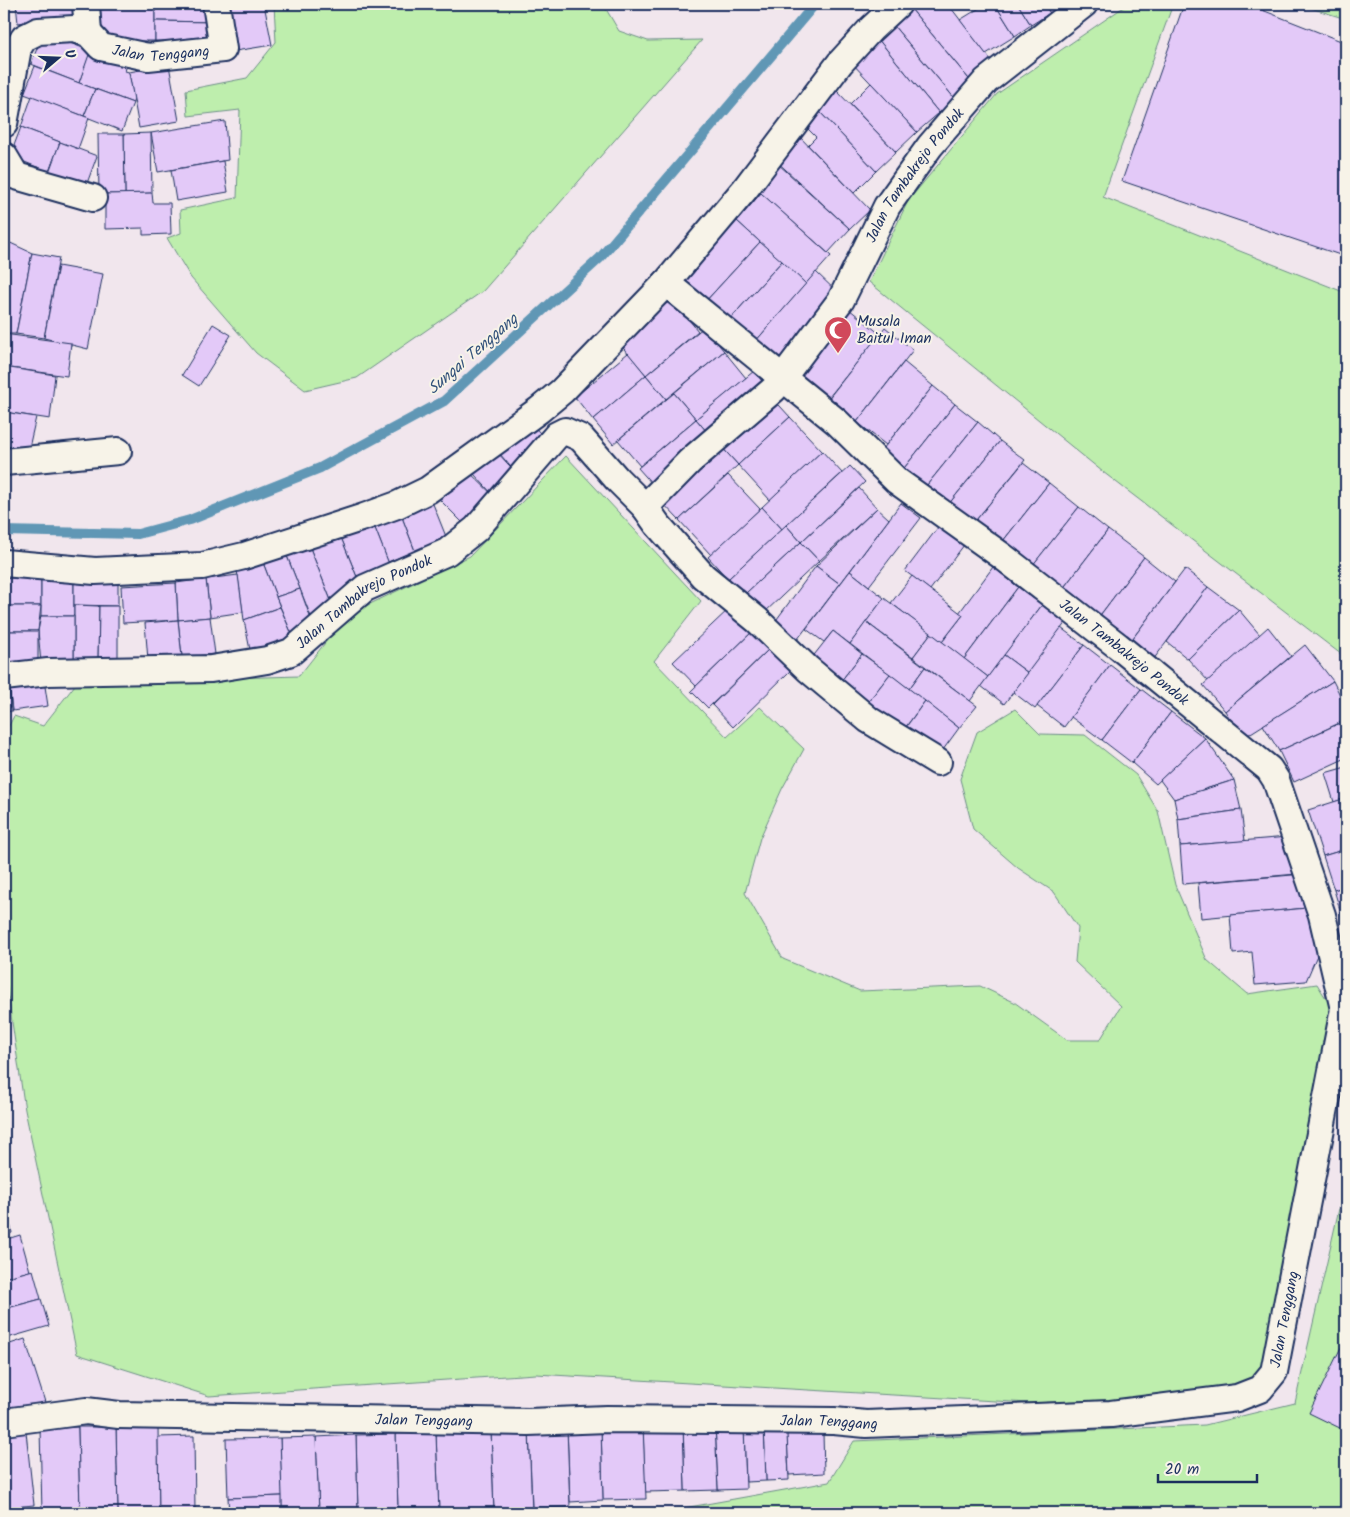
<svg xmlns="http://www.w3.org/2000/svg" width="1350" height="1517" viewBox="0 0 1350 1517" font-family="Kalam,sans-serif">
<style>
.green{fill:#beeead;stroke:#6c8e86}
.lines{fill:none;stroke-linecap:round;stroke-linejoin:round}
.stream{stroke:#6197b5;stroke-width:10}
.building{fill:#e3c9f8;stroke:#1b2f5e}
.street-casing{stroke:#1b2f5e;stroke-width:30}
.street{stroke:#f7f3e8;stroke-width:26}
.labels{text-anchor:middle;stroke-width:4;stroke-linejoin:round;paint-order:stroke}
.street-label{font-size:15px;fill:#1b2f5e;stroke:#f7f3e8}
.poi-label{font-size:15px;fill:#1b2f5e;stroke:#f7f3e8;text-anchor:start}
.water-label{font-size:16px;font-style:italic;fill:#32527b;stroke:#f7f3e8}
</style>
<rect width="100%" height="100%" fill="#f1e6ed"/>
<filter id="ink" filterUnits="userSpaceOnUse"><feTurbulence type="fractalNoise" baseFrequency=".02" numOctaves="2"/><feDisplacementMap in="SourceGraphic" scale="10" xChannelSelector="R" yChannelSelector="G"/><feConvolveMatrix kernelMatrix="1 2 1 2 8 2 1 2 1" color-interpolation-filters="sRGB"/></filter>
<g filter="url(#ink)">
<g class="green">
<polygon points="274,4 603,4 619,31 648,41 702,40 483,291 357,378 305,390 256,353 191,278 167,238 181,233 180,210 237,198 240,110 188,116 186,90 247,78 276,42"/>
<polygon points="1128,4 1173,4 1103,197 1346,293 1346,658 1103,472 869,282 908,201 997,94"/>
<polygon points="1298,4 1346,4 1346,19"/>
<polygon points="566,456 701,601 654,661 727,737 760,707 804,749 782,789 760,838 745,893 783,959 860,991 980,986 1014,1002 1067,1040 1100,1040 1121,1006 1075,962 1078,928 1054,892 1018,868 973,829 960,779 977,732 1015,709 1040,734 1085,735 1136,775 1158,811 1175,885 1207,960 1247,994 1317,984 1346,1030 1264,1382 1224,1395 1029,1403 536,1374 209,1396 77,1354 25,1110 4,968 4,735 14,716 43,726 75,685 100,682 299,676 347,615 470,556"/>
<polygon points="1346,1178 1346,1513 656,1513 829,1482 854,1441 1205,1425 1295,1403"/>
</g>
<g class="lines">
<polyline class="stream" points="4,531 138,534 190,520 320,468 444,401 600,258 815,4"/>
</g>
<g class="building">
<polygon points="16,4 82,4 83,15 18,23"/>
<polygon points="95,4 130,4 96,10"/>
<polygon points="130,4 155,4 155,41 102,41 96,10"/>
<polygon points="155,4 213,4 213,22 155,21"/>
<polygon points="226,4 264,4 272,45 235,51"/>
<polygon points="918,4 948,4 995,65 973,84 911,9"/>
<polygon points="986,4 995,4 1015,36 986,54 960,20"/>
<polygon points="995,4 1018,4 1031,25 1015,36"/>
<polygon points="1018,4 1044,4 1050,13 1031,25"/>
<polygon points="1044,4 1065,4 1050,13"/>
<polygon points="1184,4 1247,4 1346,43 1346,257 1122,181"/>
<polygon points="911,9 973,84 955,99 893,25"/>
<polygon points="155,21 213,22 213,41 155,41"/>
<polygon points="893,25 955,99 939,113 877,38"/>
<polygon points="43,33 91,51 79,83 31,64"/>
<polygon points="877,38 939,113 917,132 850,61"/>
<polygon points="91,49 128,62 125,71 129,72 134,98 133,103 79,83"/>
<polygon points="169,65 179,121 139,128 129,72"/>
<polygon points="35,66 95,89 84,116 24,94"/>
<polygon points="871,83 917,132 896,152 850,104"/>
<polygon points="95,89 133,103 122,131 84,116"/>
<polygon points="836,90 896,152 876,171 817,109"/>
<polygon points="32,96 89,118 78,149 21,127"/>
<polygon points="817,109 876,171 854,193 808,145 816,137 802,123"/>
<polygon points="225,121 228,160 158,172 151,133"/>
<polygon points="21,127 60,142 49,172 10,156"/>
<polygon points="151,133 152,193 125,194 124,134"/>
<polygon points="98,134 124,134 125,194 99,194"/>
<polygon points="798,135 870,210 850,229 773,158"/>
<polygon points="60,142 97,156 86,186 49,172"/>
<polygon points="223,161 228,192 176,201 171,170"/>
<polygon points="777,163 850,229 828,253 755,188"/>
<polygon points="152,193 153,203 170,203 171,234 143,235 143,228 105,229 105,194"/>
<polygon points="761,193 831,256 806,284 737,221"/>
<polygon points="737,221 760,242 705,302 682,282"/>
<polygon points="4,240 32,253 16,334 4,334"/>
<polygon points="760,242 782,261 730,319 705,302"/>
<polygon points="32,253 59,258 44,338 16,334"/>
<polygon points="782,261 806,284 755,342 730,319"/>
<polygon points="58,266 103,274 88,349 44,338"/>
<polygon points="816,272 839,294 779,363 755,342"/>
<polygon points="672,299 698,331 646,375 619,343"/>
<polygon points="844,305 880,334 825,402 799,375"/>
<polygon points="213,324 231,335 199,386 182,375"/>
<polygon points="704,327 724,351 666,399 646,375"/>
<polygon points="885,327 913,350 857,422 828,399"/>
<polygon points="4,334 71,343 67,376 4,367"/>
<polygon points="724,351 746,378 696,419 674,393"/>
<polygon points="628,353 646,375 593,420 575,397"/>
<polygon points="904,362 933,386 886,445 857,422"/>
<polygon points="4,367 55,375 50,419 4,412"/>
<polygon points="754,371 769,390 712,438 696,419"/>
<polygon points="646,375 666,399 613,444 593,420"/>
<polygon points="933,386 955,404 901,472 879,454"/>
<polygon points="674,393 696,419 640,466 618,440"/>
<polygon points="770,395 790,417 738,465 718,443"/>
<polygon points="955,404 978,422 923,490 901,472"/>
<polygon points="4,412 36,417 28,452 4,446"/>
<polygon points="790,417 822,451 770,500 738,465"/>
<polygon points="696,419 712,438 654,486 638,468"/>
<polygon points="978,422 1000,441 948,505 923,490"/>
<polygon points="532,424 547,441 514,471 500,454"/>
<polygon points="1000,441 1025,460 972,525 948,505"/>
<polygon points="718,443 738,465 679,520 659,499"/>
<polygon points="822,451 842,473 782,529 762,507"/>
<polygon points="497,452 519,476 495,497 474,474"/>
<polygon points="1023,463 1049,483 999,546 972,525"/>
<polygon points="850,466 865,482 801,542 786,525"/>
<polygon points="465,468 497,499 469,529 437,497"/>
<polygon points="728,475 760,509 711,555 679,520"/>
<polygon points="1049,483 1079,507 1029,570 999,546"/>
<polygon points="859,488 877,508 819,561 801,542"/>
<polygon points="431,499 447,539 415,551 400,512"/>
<polygon points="901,503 921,518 869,586 850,571"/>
<polygon points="762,507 782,529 728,579 708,557"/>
<polygon points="1079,507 1108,530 1062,590 1032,566"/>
<polygon points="877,508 889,519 840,584 816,566"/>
<polygon points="400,512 415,551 388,562 373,523"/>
<polygon points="373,523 391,569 359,582 340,535"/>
<polygon points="786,525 801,542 743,596 728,579"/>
<polygon points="939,526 964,545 930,590 905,571"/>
<polygon points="1108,530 1144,557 1098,618 1062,590"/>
<polygon points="340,535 359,582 332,603 310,548"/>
<polygon points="801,542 819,561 764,613 746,593"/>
<polygon points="310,548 332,603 313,622 285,551"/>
<polygon points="285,551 300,589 276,597 262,560"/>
<polygon points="1144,557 1175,582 1130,642 1098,618"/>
<polygon points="262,560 280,607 244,620 237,570"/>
<polygon points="816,566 840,584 797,640 774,623"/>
<polygon points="993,567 1018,587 964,659 942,642 963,615 959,613"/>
<polygon points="1185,569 1208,587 1153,660 1130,642"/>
<polygon points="850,571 884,598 850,644 833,631 824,642 806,629"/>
<polygon points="238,575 243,612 210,617 206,579"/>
<polygon points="912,576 963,615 942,642 891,603"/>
<rect x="4" y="578" width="37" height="28"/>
<rect x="41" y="578" width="33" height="38"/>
<polygon points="74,578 118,579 118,606 74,605"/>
<polygon points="206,579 210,617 178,620 176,583"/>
<polygon points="176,583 178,620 123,623 121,586"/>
<polygon points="1018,587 1042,605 988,677 964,659"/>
<polygon points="1208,587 1239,610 1188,659 1167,642"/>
<polygon points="300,589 315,630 294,639 276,597"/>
<polygon points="884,598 931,633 913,657 866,622"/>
<polygon points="74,605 99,606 98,664 74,663"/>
<polygon points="1042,605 1066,622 1028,673 1004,655"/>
<polygon points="4,606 41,606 38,631 4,631"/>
<polygon points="99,606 118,606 118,664 98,664"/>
<polygon points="280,607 294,639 251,655 244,620"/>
<polygon points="731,607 754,630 696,686 673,662"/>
<polygon points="1239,610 1260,635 1208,681 1188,659"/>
<polygon points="41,616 74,616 74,663 41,663 38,631"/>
<polygon points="210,617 215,654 182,657 178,620"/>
<polygon points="178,620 182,657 148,660 145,623"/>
<polygon points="866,622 925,667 909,689 850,644"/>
<polygon points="1268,627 1291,656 1225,711 1203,685"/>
<polygon points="1061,628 1084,645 1035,709 1013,692"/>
<polygon points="754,630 770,648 708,708 691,691"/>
<rect x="4" y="631" width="34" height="37"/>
<polygon points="833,631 862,654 841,681 811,659"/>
<polygon points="931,633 988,677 970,701 913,657"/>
<polygon points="1084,645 1110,665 1064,727 1037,706"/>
<polygon points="1305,645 1333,681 1243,738 1225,711"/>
<polygon points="770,648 791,670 733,727 712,705"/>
<polygon points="862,654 890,674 868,702 841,681"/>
<polygon points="1004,655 1028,673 1004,704 981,686"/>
<polygon points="1110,665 1141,689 1102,740 1071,717"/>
<polygon points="925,667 977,706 959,728 909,689"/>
<polygon points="890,674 925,701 902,732 868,702"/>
<polygon points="44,680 48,706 12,711 9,685"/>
<polygon points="4,681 8,681 12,711 4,712"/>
<polygon points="1333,681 1346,707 1346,720 1279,751 1263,725"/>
<polygon points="1141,689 1171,712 1132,763 1102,740"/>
<polygon points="925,701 959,728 940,754 906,727"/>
<polygon points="1171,712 1205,738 1156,784 1132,763"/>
<polygon points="1340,723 1346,737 1346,758 1294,782 1279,751"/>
<polygon points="1205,738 1234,780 1174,799 1160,780"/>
<polygon points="1346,767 1346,798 1334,802 1325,773"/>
<polygon points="1234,780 1241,810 1178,819 1174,799"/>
<polygon points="1346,798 1346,849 1323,856 1308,810"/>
<polygon points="1241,810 1245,841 1180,846 1178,819"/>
<polygon points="1288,837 1297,874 1183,884 1180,846"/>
<polygon points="1346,849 1346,886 1334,890 1323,856"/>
<polygon points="1304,874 1307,908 1201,918 1198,883"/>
<polygon points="1346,886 1346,929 1334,890"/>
<polygon points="1318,907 1321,946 1306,981 1255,985 1252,952 1233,954 1230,915"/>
<polygon points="4,1127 8,1150 4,1151"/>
<polygon points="4,1195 12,1233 4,1235"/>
<polygon points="20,1235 30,1271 4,1278 4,1240"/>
<polygon points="33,1270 41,1299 4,1309 4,1278"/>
<polygon points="41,1299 49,1326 4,1339 4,1309"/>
<polygon points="1346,1337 1346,1431 1309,1413"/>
<polygon points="25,1339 45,1402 6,1414 4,1346"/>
<polygon points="744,1422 746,1489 718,1490 715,1424"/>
<polygon points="683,1424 715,1424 718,1490 685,1491"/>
<polygon points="683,1424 685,1491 645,1492 643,1426"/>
<polygon points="787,1425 789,1480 766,1481 764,1426"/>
<polygon points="158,1426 159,1513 118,1513 116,1427"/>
<polygon points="643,1426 646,1499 603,1500 601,1427"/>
<polygon points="744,1426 764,1426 766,1481 746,1482"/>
<polygon points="78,1427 80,1513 42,1513 40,1428"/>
<polygon points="78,1427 116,1427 118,1513 80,1513"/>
<polygon points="601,1427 603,1500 570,1502 567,1428"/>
<polygon points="567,1428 570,1507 532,1508 529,1430"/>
<polygon points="529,1430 532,1513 494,1513 491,1431"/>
<polygon points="491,1431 494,1513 439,1513 436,1433"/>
<polygon points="26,1432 34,1505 4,1508 4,1434"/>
<polygon points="436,1433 439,1513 398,1513 396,1434"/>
<polygon points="823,1433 824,1473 789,1475 787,1434"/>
<polygon points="396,1434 398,1513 358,1513 356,1435"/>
<polygon points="356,1435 358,1513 319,1513 316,1437"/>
<polygon points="194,1436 195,1513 159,1513 158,1437"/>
<polygon points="316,1437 319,1513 282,1513 280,1438"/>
<polygon points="280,1438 282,1496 228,1498 226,1439"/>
<polygon points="282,1496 282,1513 229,1513 228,1498"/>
</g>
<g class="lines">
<g class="street-casing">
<g id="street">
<polyline points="86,4 88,33"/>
<path id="s1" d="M4,124L18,48L24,38L38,31L74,29L88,33L101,47L148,57L223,49L216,4"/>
<polyline points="4,156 16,176 93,198"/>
<path id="s2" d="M666,283L837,422L897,481L1002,556L1118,646L1269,769L1276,780L1322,915L1344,1009H1346"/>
<polyline points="4,462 118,451"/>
<path id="s3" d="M645,507L690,461L774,389L841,300L887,206L930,146L986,81L1084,4"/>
<polyline points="4,563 95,571 202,566 244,556 364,517 397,505 428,490 539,410 562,391 666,283 745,189 840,63 871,29 898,4"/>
<path id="s4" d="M4,677L48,672L211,669L267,660L291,652L365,588L447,552L476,529L557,435L565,431L581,438L617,479L645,507L657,524L703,576L757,620L808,669L869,720L938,762"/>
<path id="s5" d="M4,1422L86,1411L119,1415L528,1422L607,1419L834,1421L866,1424L1111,1414L1237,1398L1260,1389L1274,1372L1344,1009"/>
</g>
</g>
<use href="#street" class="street"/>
</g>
</g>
<defs>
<g id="mosque-pin" transform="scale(1.4375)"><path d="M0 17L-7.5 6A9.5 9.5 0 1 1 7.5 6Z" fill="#d1495b" stroke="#f7f3e8"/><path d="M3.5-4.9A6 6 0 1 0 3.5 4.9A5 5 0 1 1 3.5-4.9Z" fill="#fff"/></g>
</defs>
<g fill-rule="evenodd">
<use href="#mosque-pin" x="838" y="330"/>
</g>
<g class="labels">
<g class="street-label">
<text dy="5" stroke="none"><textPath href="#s1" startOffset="235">Jalan Tenggang</textPath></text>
<text dy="5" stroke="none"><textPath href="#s3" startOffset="432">Jalan Tambakrejo Pondok</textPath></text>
<text dy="5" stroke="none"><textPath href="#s4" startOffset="379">Jalan Tambakrejo Pondok</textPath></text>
<text dy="5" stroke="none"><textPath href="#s2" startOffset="589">Jalan Tambakrejo Pondok</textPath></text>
<text dy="5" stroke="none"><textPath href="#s5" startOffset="1336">Jalan Tenggang</textPath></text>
<text dy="5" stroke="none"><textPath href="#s5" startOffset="421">Jalan Tenggang</textPath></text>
<text dy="5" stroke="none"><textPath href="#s5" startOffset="826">Jalan Tenggang</textPath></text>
</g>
<g class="poi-label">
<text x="857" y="326">Musala<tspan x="857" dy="17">Baitul Iman</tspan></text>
</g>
<g class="water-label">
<text transform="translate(472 353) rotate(-41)" y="6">Sungai Tenggang</text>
</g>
</g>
<rect width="1350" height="1517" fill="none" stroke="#f7f3e8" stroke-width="20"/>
<rect x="10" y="10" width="1330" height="1497" fill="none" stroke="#1b2f5e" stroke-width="2" filter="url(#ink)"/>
<g transform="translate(58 58) rotate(71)" stroke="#f7f3e8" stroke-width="4" paint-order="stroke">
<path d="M0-4L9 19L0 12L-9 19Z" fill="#1b2f5e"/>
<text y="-8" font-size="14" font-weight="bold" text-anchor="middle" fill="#1b2f5e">U</text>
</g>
<path d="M1158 1474v8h99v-8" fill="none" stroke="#1b2f5e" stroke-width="2.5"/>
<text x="1165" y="1474" font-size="15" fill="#1b2f5e" stroke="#f7f3e8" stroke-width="4" paint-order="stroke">20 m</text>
</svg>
